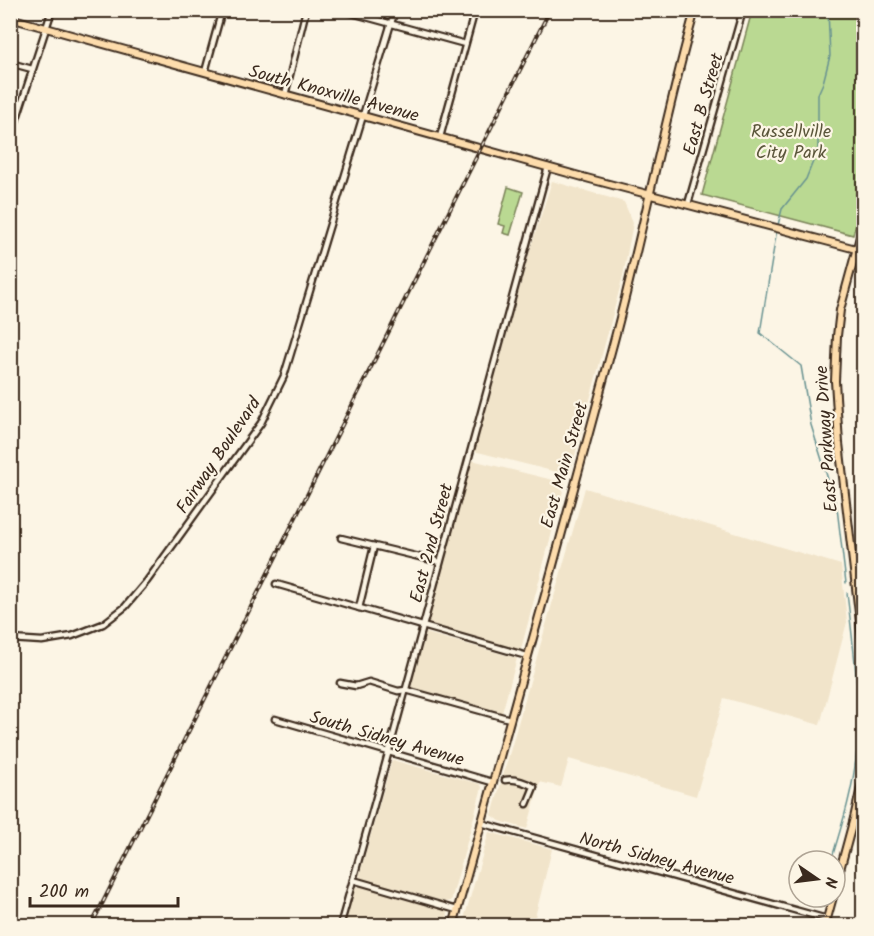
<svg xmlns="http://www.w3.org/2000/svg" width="874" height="936" viewBox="0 0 874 936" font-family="Kalam,sans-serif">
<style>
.built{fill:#f1e4ca}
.green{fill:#bad992;stroke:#7a8258;stroke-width:1.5}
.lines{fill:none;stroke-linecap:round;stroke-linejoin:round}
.stream{stroke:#689291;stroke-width:1.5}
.minor-casing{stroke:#3b2a1e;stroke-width:9}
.major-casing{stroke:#3b2a1e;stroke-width:10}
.minor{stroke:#fcf5e5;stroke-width:4.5}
.major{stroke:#fddcac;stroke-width:6}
.rail-casing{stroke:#3b2a1e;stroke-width:4}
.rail{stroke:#fcf5e5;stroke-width:1.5;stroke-dasharray:4.5;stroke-linecap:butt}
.labels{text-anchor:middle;stroke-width:4.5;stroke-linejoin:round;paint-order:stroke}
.street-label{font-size:18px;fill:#3b2a1e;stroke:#fcf5e5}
.park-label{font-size:18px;fill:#5b563b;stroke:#fcf5e5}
</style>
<rect width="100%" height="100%" fill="#fcf5e5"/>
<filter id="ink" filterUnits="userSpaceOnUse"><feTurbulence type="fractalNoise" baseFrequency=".0167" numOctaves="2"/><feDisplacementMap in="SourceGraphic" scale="12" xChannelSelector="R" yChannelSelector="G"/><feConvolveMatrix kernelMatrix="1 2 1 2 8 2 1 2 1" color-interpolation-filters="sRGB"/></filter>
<g filter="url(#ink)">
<g class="built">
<polygon points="552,181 624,202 633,223 623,276 570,474 568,475 474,451 530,250"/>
<polygon points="472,460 565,483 521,649 518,650 430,625 428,622"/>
<polygon points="585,488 841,565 847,622 820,725 724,698 696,796 569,759 561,787 540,782 527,829 500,821 492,815"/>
<polygon points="426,633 517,658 502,713 410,688"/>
<polygon points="392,760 480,784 482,787 451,901 445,902 363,880 359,876"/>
<polygon points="489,832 552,849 533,925 462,926"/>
<polygon points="360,886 447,911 448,914 445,925 344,925 355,887"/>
</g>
<g class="green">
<polygon points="752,11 863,11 864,194 853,235 702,195"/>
<polygon points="508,187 523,192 510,235 503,233 505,226 498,224"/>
</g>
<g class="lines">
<g class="stream">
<polyline points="778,225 782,209 806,179 818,149 818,94 823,83 830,56 828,10"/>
<polyline points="777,229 760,333 801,366 811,425 837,508 846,583"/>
<path d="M831,861C842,825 854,787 857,749C861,698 853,644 847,593"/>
<polyline points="818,906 821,897"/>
</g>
<g class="minor-casing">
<g id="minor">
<polyline points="341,10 465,44"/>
<polyline points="10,63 32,69"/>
<polyline points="205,72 222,10"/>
<polyline points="285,95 306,10"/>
<polyline points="10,134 13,130 52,10"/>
<polyline points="440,137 475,10"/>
<polyline points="688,204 743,10"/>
<polyline points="341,538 440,562"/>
<polyline points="276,584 527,656"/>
<polyline points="359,608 374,546"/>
<polyline points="10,639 42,641 72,636 103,624 125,607 147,581 261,423 284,376 395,10"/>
<polyline points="340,683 356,686 369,682 398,691 406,690 510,719"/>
<polyline points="275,719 492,782"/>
<path d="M505,780C515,778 525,782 534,787L527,804"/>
<polyline points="481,823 827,919"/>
<polyline points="353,880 457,910"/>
<polyline points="454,921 469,926"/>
<path d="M340,926C412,673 478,420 548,167"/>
</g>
</g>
<g class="major-casing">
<g id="major">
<polyline points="10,18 590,179 856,249"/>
<polyline points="864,222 840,310 837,336 835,381 839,443 864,656"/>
<polyline points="835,888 854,818 864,774"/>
<path d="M453,926C506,734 560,544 611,352C642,239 663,124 695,10"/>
<polyline points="825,926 833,897"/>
</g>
</g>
<use href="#minor" class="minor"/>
<use href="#major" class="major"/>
<g class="rail-casing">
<polyline id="rail" points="91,926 550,10"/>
</g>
<use href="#rail" class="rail"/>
</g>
</g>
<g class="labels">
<g class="street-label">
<text transform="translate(334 93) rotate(15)" y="6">South Knoxville Avenue</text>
<text transform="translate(703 104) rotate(-74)" y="6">East B Street</text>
<text transform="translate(826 439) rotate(-94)" y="6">East Parkway Drive</text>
<text transform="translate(218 455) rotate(-56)" y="6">Fairway Boulevard</text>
<text transform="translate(564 465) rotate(-74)" y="6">East Main Street</text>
<text transform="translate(431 543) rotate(-75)" y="6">East 2nd Street</text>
<text transform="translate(387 738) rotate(16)" y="6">South Sidney Avenue</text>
<text transform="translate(657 858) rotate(15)" y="6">North Sidney Avenue</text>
</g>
<g class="park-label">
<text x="791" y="137">Russellville<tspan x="791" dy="21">City Park</tspan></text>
</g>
</g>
<rect width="874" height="936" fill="none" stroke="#fcf5e5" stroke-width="36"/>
<rect x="18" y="18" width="838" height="900" fill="none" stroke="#3b2a1e" stroke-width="2" filter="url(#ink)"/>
<g transform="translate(817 879) rotate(104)"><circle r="28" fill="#fcf5e5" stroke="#afa495" stroke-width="1.5"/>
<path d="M0-4.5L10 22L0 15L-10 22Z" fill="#3b2a1e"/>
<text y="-9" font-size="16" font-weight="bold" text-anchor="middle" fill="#3b2a1e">N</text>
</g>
<path d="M30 897v9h148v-9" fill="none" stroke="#3b2a1e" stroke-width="3"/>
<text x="39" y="897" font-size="18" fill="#3b2a1e" stroke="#fcf5e5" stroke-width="4.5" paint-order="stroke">200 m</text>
</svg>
